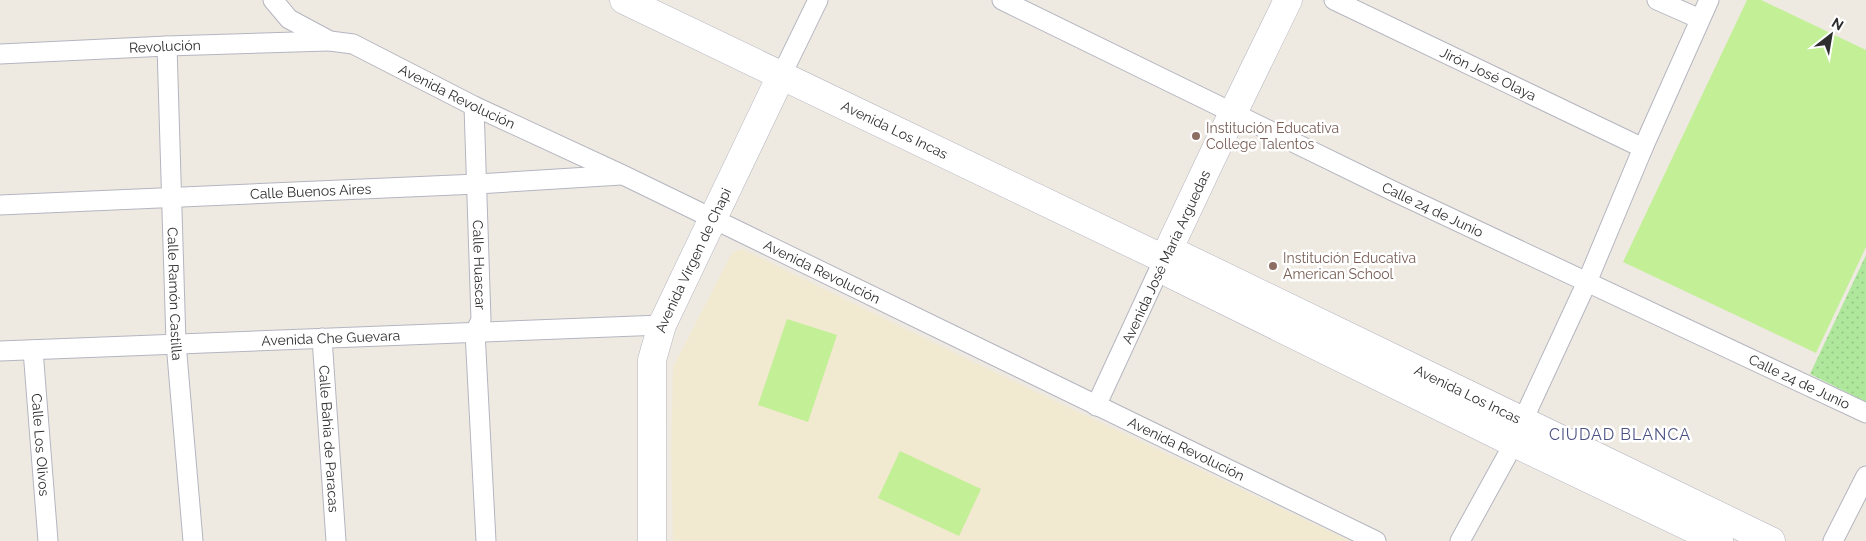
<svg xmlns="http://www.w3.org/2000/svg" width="1866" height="541" viewBox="0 0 1866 541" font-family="Raleway,sans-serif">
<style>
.education{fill:#f1e9d0}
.grass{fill:url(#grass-dots)}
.pitch{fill:#c3ef97}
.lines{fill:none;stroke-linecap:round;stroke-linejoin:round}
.street-casing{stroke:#b4b5c1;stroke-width:21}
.secondary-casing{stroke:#b4b5c1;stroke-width:29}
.street{stroke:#fff;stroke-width:19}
.secondary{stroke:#fff;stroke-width:28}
.education-dot{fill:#8d6e63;stroke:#fff;stroke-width:2}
.labels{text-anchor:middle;stroke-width:5;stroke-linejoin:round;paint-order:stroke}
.street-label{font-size:14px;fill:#2e2e2e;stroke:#fff}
.education-label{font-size:14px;fill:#785e54;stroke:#fff;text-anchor:start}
.quarter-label{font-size:16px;letter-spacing:1px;fill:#4b5182;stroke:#fff}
</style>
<defs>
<pattern id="grass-dots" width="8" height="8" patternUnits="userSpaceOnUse" patternTransform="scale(1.25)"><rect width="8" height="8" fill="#afe79c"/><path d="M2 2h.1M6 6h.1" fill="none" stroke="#97c687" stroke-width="1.8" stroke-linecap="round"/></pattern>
</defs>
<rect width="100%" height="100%" fill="#efeae1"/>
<polygon class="education" points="742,249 973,362 1350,541 673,541 671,451 673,367 732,253"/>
<polygon class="grass" points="1866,255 1866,402 1810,374"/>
<g class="pitch">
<polygon points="1747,0 1761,0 1866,50 1866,247 1816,353 1623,262"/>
<polygon points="787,319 837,335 808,422 758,405"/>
<polygon points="900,451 981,489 959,536 878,498"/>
</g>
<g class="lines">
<g class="street-casing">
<g id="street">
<path id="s1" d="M273,0L289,19L330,41L353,44L474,106L623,175L1376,541"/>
<path id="s2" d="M1002,0L1393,191L1866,413"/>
<path id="s3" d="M1334,0L1643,148"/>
<polyline points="1657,0 1700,19"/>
<path id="s4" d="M167,46L176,343L193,541"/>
<path id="s5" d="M0,54L167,46L328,41"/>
<polyline points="781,76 818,0"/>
<path id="s6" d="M474,106L481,320L475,332L486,541"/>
<path id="s7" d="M0,205L477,184L621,175"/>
<path id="s8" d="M322,338L336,541"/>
<path id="s9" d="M33,350L48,541"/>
<path id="s10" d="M0,351L662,325"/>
<polyline points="1096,406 1164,259"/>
<polyline points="1523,420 1587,282 1643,148 1709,0"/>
<polyline points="1460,541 1514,443"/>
<polyline points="1833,541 1866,476"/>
</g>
</g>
<g class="secondary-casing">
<g id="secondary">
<path id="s11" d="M624,0L1164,259L1171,274L1514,443L1719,541"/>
<path id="s12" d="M1164,259L1180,255L1771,541"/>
<polyline points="1164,259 1233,113 1288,0"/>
<path id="s13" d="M652,541V360L662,325L781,76"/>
</g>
</g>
<use href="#street" class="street"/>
<use href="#secondary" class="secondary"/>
</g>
<g class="education-dot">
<circle cx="1196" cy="136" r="5"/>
<circle cx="1273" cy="266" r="5"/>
</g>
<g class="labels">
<g class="street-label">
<text dy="5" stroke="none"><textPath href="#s5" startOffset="165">Revolución</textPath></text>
<text dy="5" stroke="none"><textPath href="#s3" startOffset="171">Jirón José Olaya</textPath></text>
<text dy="5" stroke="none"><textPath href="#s1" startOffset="211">Avenida Revolución</textPath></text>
<text dy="5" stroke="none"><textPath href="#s11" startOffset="300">Avenida Los Incas</textPath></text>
<text dy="5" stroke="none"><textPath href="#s7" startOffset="311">Calle Buenos Aires</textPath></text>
<text dy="5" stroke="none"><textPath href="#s2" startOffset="479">Calle 24 de Junio</textPath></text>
<text transform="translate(1166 257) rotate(-65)" y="5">Avenida José María Arguedas</text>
<text dy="5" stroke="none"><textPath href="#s13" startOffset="289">Avenida Virgen de Chapi</textPath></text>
<text dy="5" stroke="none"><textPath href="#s6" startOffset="159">Calle Huascar</textPath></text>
<text dy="5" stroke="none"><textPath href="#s1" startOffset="616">Avenida Revolución</textPath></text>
<text dy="5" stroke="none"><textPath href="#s4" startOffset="248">Calle Ramón Castilla</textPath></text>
<text dy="5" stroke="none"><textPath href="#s10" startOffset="331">Avenida Che Guevara</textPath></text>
<text dy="5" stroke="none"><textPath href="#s2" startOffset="884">Calle 24 de Junio</textPath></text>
<text dy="5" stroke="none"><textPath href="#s12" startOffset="336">Avenida Los Incas</textPath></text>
<text dy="5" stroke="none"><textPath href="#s8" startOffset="101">Calle Bahía de Paracas</textPath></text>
<text dy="5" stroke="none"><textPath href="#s9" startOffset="95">Calle Los Olivos</textPath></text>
<text dy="5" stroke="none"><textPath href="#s1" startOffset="1021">Avenida Revolución</textPath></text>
</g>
<g class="education-label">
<text x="1206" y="133">Institución Educativa<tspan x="1206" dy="16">College Talentos</tspan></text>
<text x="1283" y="263">Institución Educativa<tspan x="1283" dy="16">American School</tspan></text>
</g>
<g class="quarter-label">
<text x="1620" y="440">CIUDAD BLANCA</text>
</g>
</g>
<g transform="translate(1831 35) rotate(31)" stroke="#ffffff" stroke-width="4" paint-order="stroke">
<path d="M0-4L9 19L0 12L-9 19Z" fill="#2e2e2e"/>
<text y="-8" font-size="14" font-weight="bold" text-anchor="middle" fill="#2e2e2e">N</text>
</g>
</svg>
